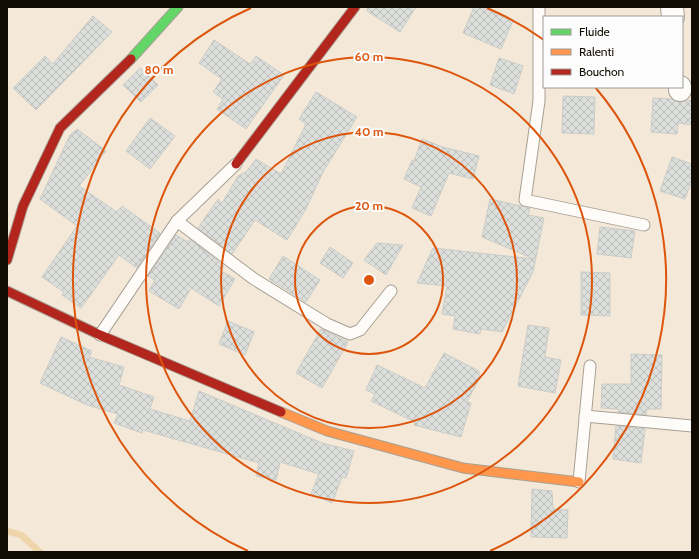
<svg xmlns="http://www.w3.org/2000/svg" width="699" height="559" viewBox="0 0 699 559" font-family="Cabin,sans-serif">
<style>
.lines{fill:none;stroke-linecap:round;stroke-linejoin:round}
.stream{stroke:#eed5ac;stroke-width:7}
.building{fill:url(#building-cross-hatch);stroke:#caccc7}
.lane-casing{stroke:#a8a094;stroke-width:13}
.street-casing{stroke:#a8a094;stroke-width:24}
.fast-casing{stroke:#a8a094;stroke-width:11}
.slow-casing{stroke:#a8a094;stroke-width:11}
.jam-casing{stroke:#a8a094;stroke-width:11}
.lane{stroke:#fdfcf9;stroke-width:11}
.street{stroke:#fdfcf9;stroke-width:22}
.fast{stroke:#63d668;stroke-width:9}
.slow{stroke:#ff974d;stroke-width:9}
.jam{stroke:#b3261e;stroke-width:9}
.ring{fill:none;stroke:#dd550c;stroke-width:2}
.centre{fill:#dd550c;stroke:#fcfcfc;stroke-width:2}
.ring-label{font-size:12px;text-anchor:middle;font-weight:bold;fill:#dd550c;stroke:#fcfcfc;stroke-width:4;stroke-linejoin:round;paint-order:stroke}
</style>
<defs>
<pattern id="building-cross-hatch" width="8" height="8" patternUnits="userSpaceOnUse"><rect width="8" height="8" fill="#dcdfdb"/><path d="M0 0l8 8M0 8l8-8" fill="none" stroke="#bcbeba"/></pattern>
</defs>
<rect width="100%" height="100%" fill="#f4e9d9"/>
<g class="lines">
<polyline class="stream" points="7,531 21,535 40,552"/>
</g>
<g class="building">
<polygon points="367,7 416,7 400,32 367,11"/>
<polygon points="474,7 481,7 513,21 501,49 463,33"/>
<polygon points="93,16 112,32 36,110 13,88 45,56 53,64"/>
<polygon points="214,40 250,64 256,56 284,75 246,129 217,109 223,99 213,92 222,79 199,63"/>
<polygon points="499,58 523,66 514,94 490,85"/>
<polygon points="140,68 158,85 141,102 123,85"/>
<polygon points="316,92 357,117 323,172 306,209 287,240 255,220 232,254 198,228 218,199 222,203 238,176 246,172 256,159 281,174 306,124 299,119"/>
<polygon points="563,96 595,97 594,134 562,133"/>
<polygon points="653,98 672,99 680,102 692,100 692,125 678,123 677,134 651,132"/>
<polygon points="150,118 175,136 150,169 126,151"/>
<polygon points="77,129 106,151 79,186 117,212 122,206 160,233 137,268 119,255 81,308 62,295 64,292 42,277 77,226 40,199 70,135"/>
<polygon points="422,139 443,147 479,156 473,179 449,173 431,216 412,208 421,187 404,179 412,160 414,161"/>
<polygon points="672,157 692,164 692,180 685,199 660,191"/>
<polygon points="490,199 530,208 528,215 544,218 533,272 502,332 481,329 480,334 453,329 455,316 442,314 447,286 417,283 433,248 534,259 482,237"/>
<polygon points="600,227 635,231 631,258 597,254"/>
<polygon points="176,235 188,242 190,239 224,266 221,271 235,279 219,306 191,288 179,309 149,291 155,280 148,276"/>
<polygon points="377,243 403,245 386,275 364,260"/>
<polygon points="330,247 353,263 343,278 320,263"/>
<polygon points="283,256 320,280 306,302 269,279"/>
<polygon points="581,272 610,273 610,316 581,315"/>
<polygon points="228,321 254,332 245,355 219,344"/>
<polygon points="528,325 549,328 545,357 561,360 555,393 518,386"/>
<polygon points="321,329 348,342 322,388 296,373"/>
<polygon points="61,337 92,351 89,357 124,367 119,385 154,397 150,409 190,421 199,391 322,443 354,451 346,478 342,477 332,503 311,494 319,474 280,462 276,480 256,476 259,463 143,430 142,433 114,423 118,414 87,405 40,383"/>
<polygon points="444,353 479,371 479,379 467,402 471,403 461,437 414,425 415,422 371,401 375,394 366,390 377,365 425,388"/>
<polygon points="631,354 662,355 661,409 647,409 646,415 618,412 618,409 601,408 602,384 631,384"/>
<polygon points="616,426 645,429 641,463 613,459"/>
<polygon points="532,489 552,491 553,509 568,510 567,538 531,537"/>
</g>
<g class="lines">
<g class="lane-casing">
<g id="lane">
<polyline points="539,7 539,101 525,200 644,225"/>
<polyline points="177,221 254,279 327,324 350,334 360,330 391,291"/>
<polyline points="100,335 177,221 236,164"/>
<polyline points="585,416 692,426"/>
<polyline points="579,482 590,366"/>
</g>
</g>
<g class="street-casing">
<g id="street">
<polyline points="672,7 673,17"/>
<polyline points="680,87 680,90"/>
</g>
</g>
<g class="fast-casing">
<polyline id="fast" points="131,59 178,7"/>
</g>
<g class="slow-casing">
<polyline id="slow" points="281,412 327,431 463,468 579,482"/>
</g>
<g class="jam-casing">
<g id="jam">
<polyline points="236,164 355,7"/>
<polyline points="7,260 23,206 60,128 131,59"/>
<polyline points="7,291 100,335 281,412"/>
</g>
</g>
<use href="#lane" class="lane"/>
<use href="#street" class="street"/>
<use href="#fast" class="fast"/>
<use href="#slow" class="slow"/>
<use href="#jam" class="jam"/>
</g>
<g class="ring">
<circle cx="369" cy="280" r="74"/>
<circle cx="369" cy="280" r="148"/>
<circle cx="369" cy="280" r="223"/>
<path d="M248 551A297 297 0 0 1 251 8M487 8A297 297 0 0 1 544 40M595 87A297 297 0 0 1 490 551"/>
</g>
<circle cx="369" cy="280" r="6" class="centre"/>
<g class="ring-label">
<text x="369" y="61">60 m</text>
<text x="159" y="74">80 m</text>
<text x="369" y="136">40 m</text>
<text x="369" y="210">20 m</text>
</g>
<rect width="699" height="559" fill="none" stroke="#110b03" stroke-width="16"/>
<rect x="543" y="16" width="140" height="72" fill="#fcfcfc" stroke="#9e9c98"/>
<rect x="551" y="29" width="20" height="6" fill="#63d668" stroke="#9e9c98"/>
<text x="579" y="36" font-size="12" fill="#110b03">Fluide</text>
<rect x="551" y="49" width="20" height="6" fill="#ff974d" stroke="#9e9c98"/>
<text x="579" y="56" font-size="12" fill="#110b03">Ralenti</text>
<rect x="551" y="69" width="20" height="6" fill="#b3261e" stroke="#9e9c98"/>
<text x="579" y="76" font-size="12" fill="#110b03">Bouchon</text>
</svg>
